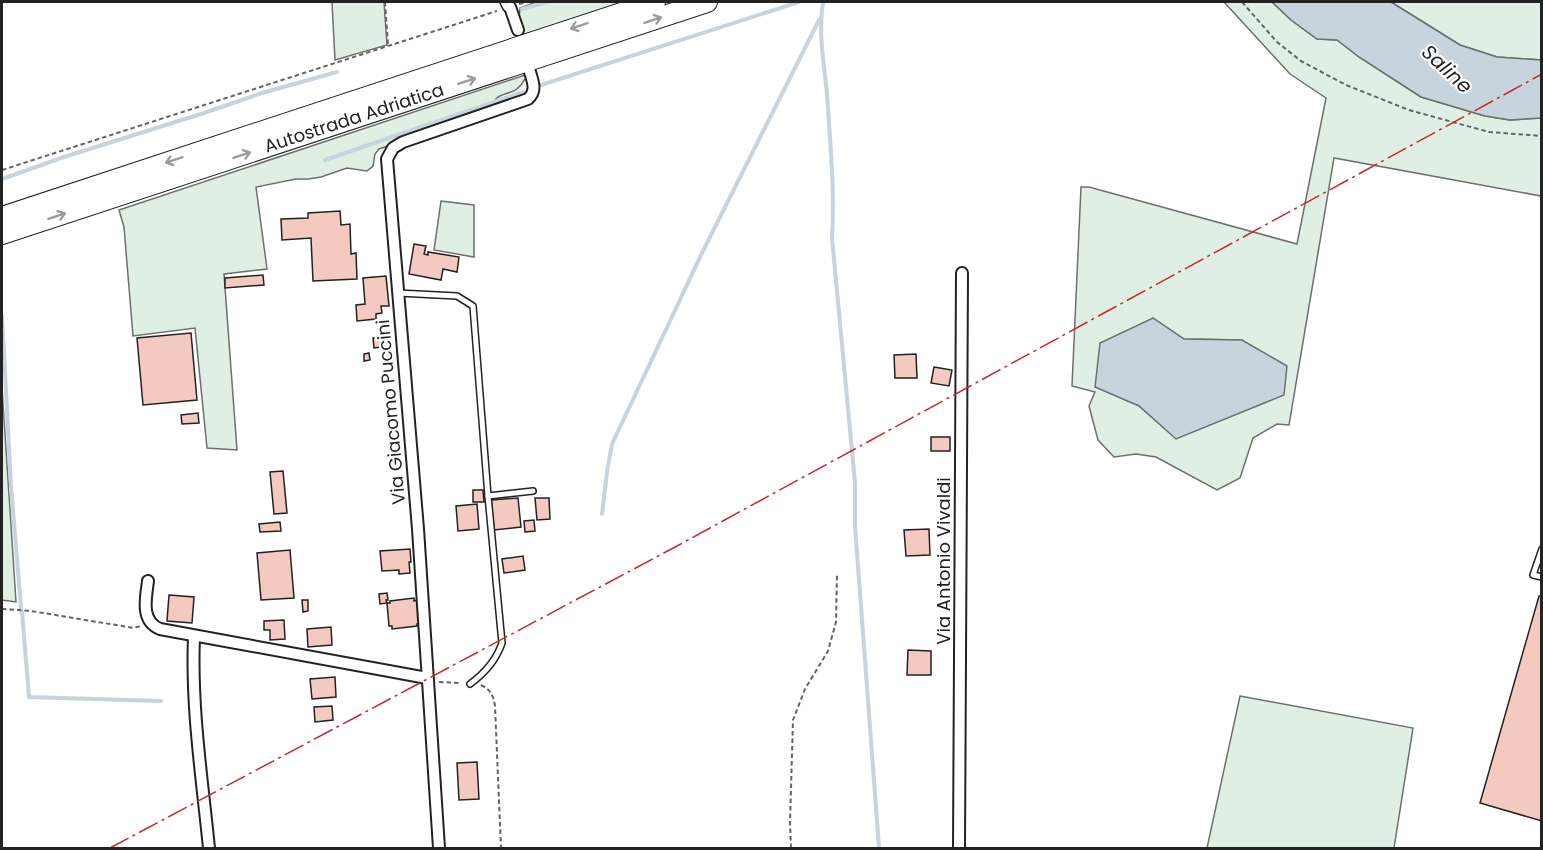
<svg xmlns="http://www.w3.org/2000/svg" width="1543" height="850" viewBox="0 0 1543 850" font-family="Poppins,sans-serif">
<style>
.green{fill:#e0efe3;stroke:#6f6f6f;stroke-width:1.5;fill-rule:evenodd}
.water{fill:#c7d3dd;stroke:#6f6f6f;stroke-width:1.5}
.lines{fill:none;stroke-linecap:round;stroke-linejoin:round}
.stream{stroke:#c7d3dd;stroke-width:4}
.building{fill:#f3c9c0;stroke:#222;stroke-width:1.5}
.lane-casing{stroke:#222;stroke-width:8}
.street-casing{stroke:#222;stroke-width:14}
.highway-casing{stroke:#222;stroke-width:22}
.path{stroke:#646464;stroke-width:2;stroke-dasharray:4.5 3;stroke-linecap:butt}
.lane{stroke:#fff;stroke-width:5}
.street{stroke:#fff;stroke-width:10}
.highway{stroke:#fff;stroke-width:20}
.power{stroke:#c62828;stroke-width:1.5;stroke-dasharray:21 4.5 3 4.5;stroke-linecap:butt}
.oneway{stroke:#9c9c9c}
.labels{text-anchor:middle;stroke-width:4.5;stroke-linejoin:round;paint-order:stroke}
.street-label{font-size:18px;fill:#222;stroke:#fff}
.water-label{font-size:20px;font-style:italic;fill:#222;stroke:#fff}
</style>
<rect width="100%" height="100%" fill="#fff"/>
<g class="green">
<polygon points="332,2 384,2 387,45 335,60"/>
<polygon points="536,2 625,2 523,35 519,20 520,8"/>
<path d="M1224,2H1272L1291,20L1317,39L1337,40L1359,57L1421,97L1485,116L1510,120L1541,118V196L1334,158L1289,425L1277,424L1253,438L1240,478L1217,490L1156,457L1136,454L1114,457L1098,440L1089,406L1095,392L1072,386L1081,187H1089L1297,244L1326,98L1290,74ZM1153,318L1184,339L1242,340L1176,438L1139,406Z"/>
<polygon points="1391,2 1541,2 1541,60 1497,57 1460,45"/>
<path d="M528,74C524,81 519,90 511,92C498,97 495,95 491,111L379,149L375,154L373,166L367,171L347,168L321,177L308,179H296L256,187L267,269L224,274L237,450L207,448L195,328L133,336L124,227L119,210Z"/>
<polygon points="441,201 474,205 474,257 434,250"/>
<polygon points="2,388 16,602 2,600"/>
<polygon points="1240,696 1413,728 1394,848 1207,848"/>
</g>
<g class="water">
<polygon points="1272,2 1391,2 1460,45 1497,57 1541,60 1541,118 1510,120 1485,116 1421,97 1359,57 1337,40 1317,39 1291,20"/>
<polygon points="1153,318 1184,339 1242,340 1287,366 1284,395 1176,439 1139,406 1095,387 1100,343"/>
</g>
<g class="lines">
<g class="stream">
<path d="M823,2C818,32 824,63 827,94C830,142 835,190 832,238L855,483V526L879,848"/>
<polyline points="522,9 547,2"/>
<polyline points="541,85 799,2"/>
<polyline points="325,160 523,92"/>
<polyline points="2,179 64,157 201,114 262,93 337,72"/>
<polyline points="2,316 11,486 21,608"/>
<polyline points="602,514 607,472 612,444 702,253 819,20"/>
<polyline points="22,612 29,697 161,701"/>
</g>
</g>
<g class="building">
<polygon points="340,211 341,225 350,224 351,254 356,253 357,279 313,281 311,238 282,240 281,219 308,218 308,213"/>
<polygon points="414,244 426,246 424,254 428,255 428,252 459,257 457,272 443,269 441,280 409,274"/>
<polygon points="263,275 264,285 225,288 225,278"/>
<polygon points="386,276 389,306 381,306 382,313 376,314 376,319 357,321 356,305 365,304 363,278"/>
<polygon points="191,333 197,400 143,405 137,338"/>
<polygon points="373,338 380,338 381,347 374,348"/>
<polygon points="369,353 370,360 364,361 364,354"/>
<polygon points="916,354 917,378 895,378 894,355"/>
<polygon points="934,367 952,370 949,386 931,383"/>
<polygon points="198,413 199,423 182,424 181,415"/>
<rect x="931" y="437" width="19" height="14"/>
<polygon points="283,471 287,513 274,514 270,472"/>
<polygon points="473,490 483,490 484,502 473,502"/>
<polygon points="518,498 521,527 494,530 491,500"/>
<polygon points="535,498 549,498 550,519 537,520"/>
<polygon points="477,504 479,529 458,531 456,506"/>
<polygon points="534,520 535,531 525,532 524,521"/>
<polygon points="280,522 281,531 260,532 259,524"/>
<polygon points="929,529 930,555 906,556 904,530"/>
<polygon points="410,549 411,562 409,562 410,573 399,574 399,570 382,571 380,551"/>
<polygon points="290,550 294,598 261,600 257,553"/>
<polygon points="523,556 525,570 504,573 502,559"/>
<polygon points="387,593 388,600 386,600 387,603 380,604 379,594"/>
<polygon points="169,595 194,597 192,623 167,621"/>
<polygon points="1539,596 1542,596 1542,821 1480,803"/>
<polygon points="414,598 414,601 417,600 419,624 417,624 417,626 392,629 392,626 389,626 387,603 390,603 390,601"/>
<polygon points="302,600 308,600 308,611 303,612"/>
<polygon points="284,620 285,639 270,640 270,630 264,630 264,621"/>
<polygon points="331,627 332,645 308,647 307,629"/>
<polygon points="908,650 931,651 931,675 907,675"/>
<polygon points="335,677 336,697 312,699 310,679"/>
<polygon points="332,706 333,720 315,722 314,707"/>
<polygon points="477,762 479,799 459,800 457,763"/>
</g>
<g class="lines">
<g class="lane-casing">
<g id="lane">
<polyline points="503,2 506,8"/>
<polyline points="398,293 457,296 473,306 488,496 533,491"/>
<polyline points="1542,549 1533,575 1542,577"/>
<path d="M470,684C485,673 496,661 502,643L488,496"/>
</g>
</g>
<g class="street-casing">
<g id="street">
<polyline points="510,7 518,30"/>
<path d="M148,581C146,598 140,621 160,629L427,678"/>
<path d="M194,637C191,707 202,778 209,848"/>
<path d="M439,848L418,529L387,159L393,148L403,142L528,99C537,91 533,82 530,72"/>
<polyline points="959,848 962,273"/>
</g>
</g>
<g class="highway-casing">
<g id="highway">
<polyline points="2,217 655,2"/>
<polyline points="2,234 707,2"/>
</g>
</g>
<g class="path">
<polyline points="385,2 388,45"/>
<polyline points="1242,2 1277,42 1301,61 1346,85 1409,110 1489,132 1542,136"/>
<polyline points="519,4 528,2"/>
<polyline points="2,170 497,11"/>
<polyline points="2,609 31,611 134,628 141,626"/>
<polyline points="439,682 461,683"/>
<path d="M481,685C491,690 493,695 495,706L501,848"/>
<polyline points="791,848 790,823 793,720 805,689 828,651 836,622 837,573"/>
</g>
<use href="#lane" class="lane"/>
<use href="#street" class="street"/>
<use href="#highway" class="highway"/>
<polyline class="power" points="110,848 677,546 1542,74"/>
</g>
<defs><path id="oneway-shaft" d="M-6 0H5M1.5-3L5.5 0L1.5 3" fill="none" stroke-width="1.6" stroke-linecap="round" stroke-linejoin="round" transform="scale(1.5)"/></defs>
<g class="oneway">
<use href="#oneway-shaft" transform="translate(653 20) rotate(-18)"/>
<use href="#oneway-shaft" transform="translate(579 26) rotate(162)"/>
<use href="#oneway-shaft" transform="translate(467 81) rotate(-18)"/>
<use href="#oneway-shaft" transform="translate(242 155) rotate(-18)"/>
<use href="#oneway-shaft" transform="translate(174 160) rotate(162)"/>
<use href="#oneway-shaft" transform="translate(57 216) rotate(-18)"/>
</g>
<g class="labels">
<g class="street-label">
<text transform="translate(354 118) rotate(-18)" y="6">Autostrada Adriatica</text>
<text transform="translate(391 412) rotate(-95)" y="6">Via Giacomo Puccini</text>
<text transform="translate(944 561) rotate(-90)" y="6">Via Antonio Vivaldi</text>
</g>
<g class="water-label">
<text transform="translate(1447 69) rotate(43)" y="7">Saline</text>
</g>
</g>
<rect width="1543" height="850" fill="none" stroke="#222222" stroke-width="6"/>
</svg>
